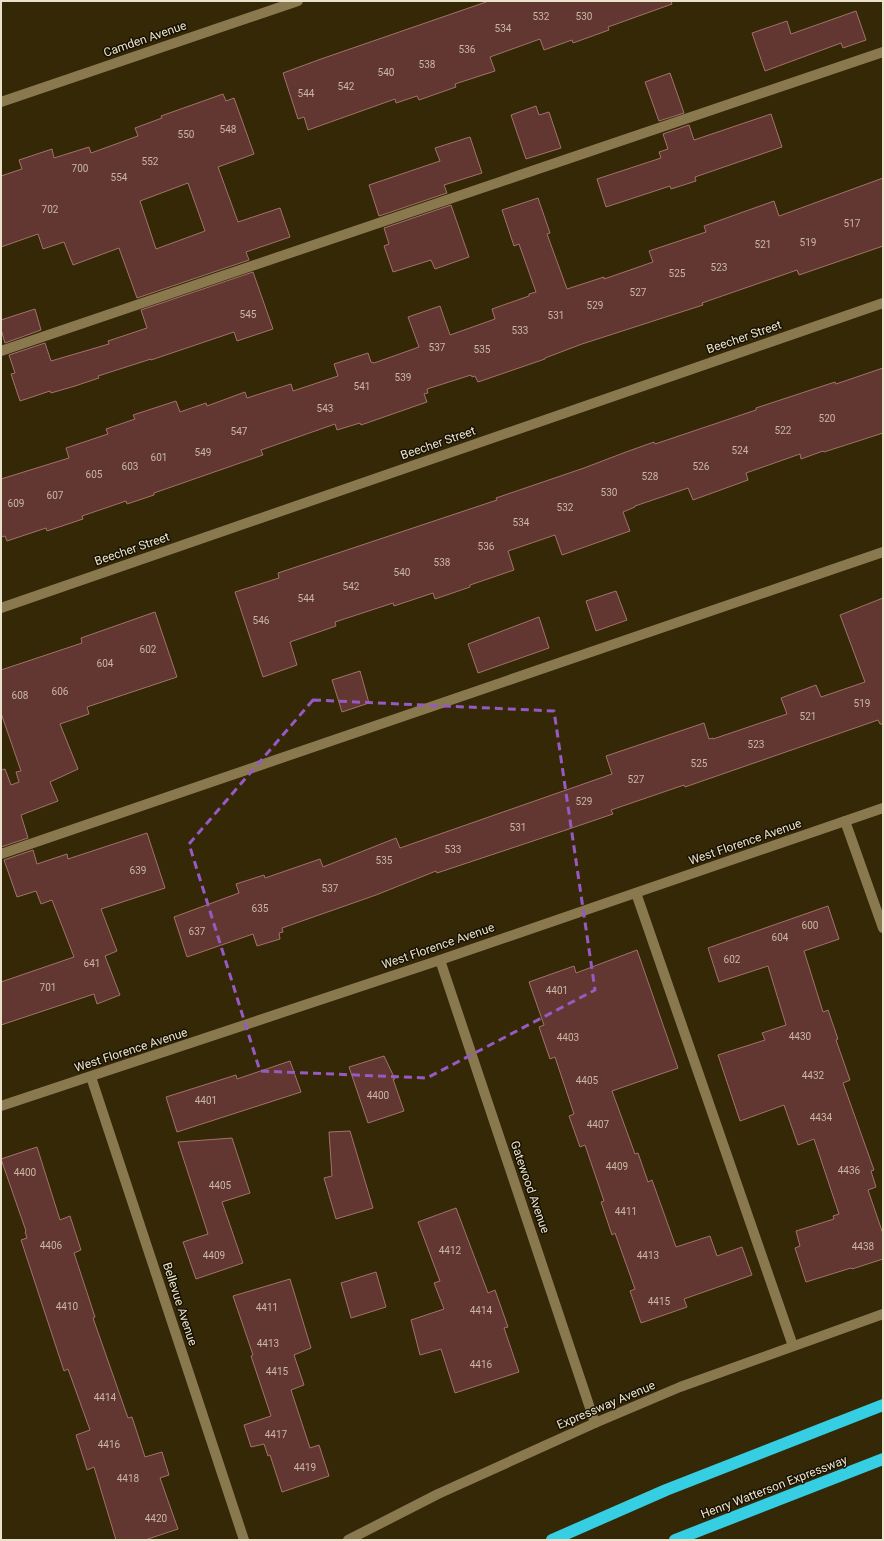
<svg xmlns="http://www.w3.org/2000/svg" width="884" height="1541" viewBox="0 0 884 1541" font-family="Roboto,sans-serif">
<style>
.building{fill:#623731;stroke:#a2726a;fill-rule:evenodd}
.lines{fill:none;stroke-linecap:round;stroke-linejoin:round}
.service{stroke:#8a794f;stroke-width:10}
.minor{stroke:#8a794f;stroke-width:10}
.motorway{stroke:#35cee3;stroke-width:12}
.marked{fill:none;stroke:#975ac2;stroke-width:3;stroke-dasharray:8 5;stroke-linejoin:round}
.labels{text-anchor:middle;stroke-width:3;stroke-linejoin:round;paint-order:stroke}
.number-label{font-size:10px;fill:#c9b7a4}
.street-label{font-size:12px;fill:#ebe2cb;stroke:#181203}
</style>
<rect width="100%" height="100%" fill="#342807"/>
<g class="building">
<polygon points="489,1 671,1 672,4 608,27 609,30 573,43 572,40 544,50 540,39 490,57 495,71 455,84 456,87 419,100 417,96 396,103 395,99 308,130 304,117 298,119 283,73 321,59"/>
<polygon points="856,11 866,40 843,48 841,43 765,71 752,33 787,21 791,34"/>
<polygon points="670,73 684,113 659,121 645,82"/>
<path d="M223,94L226,101L234,98L254,154L218,167L238,222L280,208L290,237L246,252L249,260L137,298L119,248L73,265L64,242L43,249L38,234L1,247V176L22,169L19,160L52,149L54,158L89,147L91,153L138,136L135,128L162,118L161,116ZM188,183L205,231L156,249L140,201Z"/>
<polygon points="536,106 539,115 549,112 561,148 526,159 511,115"/>
<polygon points="771,114 782,147 695,177 696,181 671,189 670,186 606,207 597,179 661,158 659,152 668,149 663,134 689,125 694,140"/>
<polygon points="470,137 482,173 444,185 447,193 379,216 369,185 440,161 435,148"/>
<polygon points="883,178 883,246 799,275 797,270 702,303 703,305 675,314 582,344 545,358 545,359 478,382 475,376 472,377 471,375 427,389 428,393 424,394 427,402 361,425 360,423 337,430 335,424 261,450 263,455 154,493 154,495 127,504 126,501 82,516 83,519 47,531 46,528 7,541 5,536 1,537 1,479 69,458 66,448 108,434 106,429 135,419 133,415 176,401 180,412 206,403 207,406 245,392 247,398 291,384 293,391 338,376 334,364 368,353 371,362 374,363 419,347 408,317 440,306 450,335 495,319 492,309 529,296 529,294 536,292 519,244 514,246 502,210 538,198 550,233 547,234 567,289 604,277 604,279 653,262 649,251 706,232 704,226 774,201 779,216"/>
<polygon points="451,205 469,257 435,269 431,260 393,272 384,246 389,244 384,228"/>
<polygon points="253,272 273,329 237,341 234,332 151,360 151,359 98,376 99,378 75,386 51,393 50,391 20,401 11,374 15,373 9,355 45,343 51,361 109,344 108,341 147,328 141,310"/>
<polygon points="35,309 41,330 5,343 1,329 1,320"/>
<polygon points="883,368 883,433 824,452 823,451 801,459 800,454 746,473 748,480 693,500 688,488 635,506 635,507 623,512 630,531 562,555 555,535 508,551 514,570 470,585 470,587 435,599 433,593 394,606 393,603 335,622 336,626 290,642 297,665 263,677 235,592 279,578 278,573 497,500 496,498 584,468 626,452 654,442 655,444 756,410 756,408 835,382 836,384"/>
<polygon points="616,591 627,620 596,631 586,601"/>
<polygon points="883,598 883,724 880,724 878,720 685,787 684,785 611,810 613,814 563,831 437,873 436,871 376,895 282,928 283,932 279,933 280,939 257,946 253,934 187,957 174,917 239,893 236,884 264,875 265,878 320,859 323,867 396,838 400,848 612,774 606,756 704,723 709,739 713,738 713,739 787,714 781,698 816,685 821,697 865,682 840,615"/>
<polygon points="155,612 177,677 87,707 89,714 60,724 78,769 50,782 58,801 21,815 28,838 1,847 1,770 5,769 11,785 19,782 16,772 21,771 1,713 1,670 82,643 81,638"/>
<polygon points="539,617 549,648 478,673 468,644"/>
<polygon points="360,671 369,703 342,712 332,680"/>
<polygon points="147,833 165,888 101,909 117,951 105,956 120,995 97,1004 94,994 1,1025 1,982 74,957 52,900 41,904 36,891 17,897 4,860 33,850 37,864 67,854 68,859"/>
<polygon points="828,906 839,939 804,951 823,1012 828,1010 838,1039 836,1040 850,1080 843,1083 874,1170 871,1171 876,1187 868,1190 883,1234 883,1259 852,1269 851,1268 806,1282 795,1248 800,1246 796,1231 834,1219 833,1216 839,1214 814,1139 798,1145 784,1105 740,1121 718,1055 765,1040 762,1033 786,1025 768,966 719,982 708,948"/>
<polygon points="637,950 678,1068 612,1091 635,1154 638,1153 648,1182 652,1180 676,1247 710,1236 717,1256 742,1247 752,1275 684,1299 687,1307 641,1323 630,1291 635,1289 615,1233 612,1235 601,1202 604,1201 585,1145 580,1147 569,1116 574,1114 555,1057 550,1059 539,1027 544,1025 529,982 574,966 576,973"/>
<polygon points="384,1056 395,1079 393,1079 404,1111 368,1123 349,1067"/>
<polygon points="290,1061 301,1092 177,1132 166,1097 236,1075 237,1079"/>
<polygon points="350,1131 373,1208 336,1219 324,1178 332,1176 329,1132"/>
<polygon points="232,1138 250,1193 222,1202 243,1263 196,1279 183,1242 208,1234 178,1142"/>
<polygon points="37,1147 60,1220 70,1216 81,1250 74,1253 95,1317 93,1318 128,1418 132,1417 145,1457 162,1452 169,1475 160,1478 178,1529 145,1540 116,1540 94,1467 87,1470 76,1435 90,1430 68,1369 64,1371 21,1240 27,1238 25,1232 26,1231 1,1159"/>
<polygon points="456,1208 488,1293 495,1290 508,1327 504,1328 519,1372 455,1393 441,1349 420,1355 411,1320 444,1309 434,1283 440,1281 418,1222"/>
<polygon points="376,1272 386,1307 351,1318 341,1283"/>
<polygon points="290,1279 311,1348 294,1355 304,1385 291,1390 310,1448 319,1445 329,1476 282,1492 270,1455 268,1456 264,1444 251,1447 244,1425 271,1416 251,1356 253,1355 233,1296"/>
</g>
<g class="lines">
<g class="service">
<polyline points="1,351 883,52"/>
<polyline points="1,854 883,552"/>
<polyline points="636,893 793,1346"/>
</g>
<g class="minor">
<polyline points="1,102 298,1"/>
<polyline points="1,608 883,303"/>
<polyline points="845,821 883,928"/>
<polyline points="440,960 595,1423"/>
<polyline points="91,1077 244,1540"/>
<polyline points="1,1106 440,960 883,808"/>
<polyline points="348,1540 438,1494 595,1423 680,1387 883,1314"/>
</g>
<g class="motorway">
<polyline points="552,1540 666,1490 883,1405"/>
<polyline points="675,1540 883,1459"/>
</g>
</g>
<path class="marked" d="M313,700L554,711L595,990L427,1078L260,1071L189,844Z"/>
<g class="labels">
<g class="number-label">
<text x="541" y="20">532</text>
<text x="584" y="20">530</text>
<text x="503" y="32">534</text>
<text x="467" y="53">536</text>
<text x="427" y="68">538</text>
<text x="386" y="76">540</text>
<text x="346" y="90">542</text>
<text x="306" y="97">544</text>
<text x="228" y="133">548</text>
<text x="186" y="138">550</text>
<text x="150" y="165">552</text>
<text x="80" y="172">700</text>
<text x="119" y="181">554</text>
<text x="50" y="213">702</text>
<text x="852" y="227">517</text>
<text x="808" y="246">519</text>
<text x="763" y="248">521</text>
<text x="719" y="271">523</text>
<text x="677" y="277">525</text>
<text x="638" y="296">527</text>
<text x="595" y="309">529</text>
<text x="248" y="318">545</text>
<text x="556" y="319">531</text>
<text x="520" y="334">533</text>
<text x="437" y="351">537</text>
<text x="482" y="353">535</text>
<text x="403" y="381">539</text>
<text x="362" y="390">541</text>
<text x="325" y="412">543</text>
<text x="827" y="422">520</text>
<text x="783" y="434">522</text>
<text x="239" y="435">547</text>
<text x="740" y="454">524</text>
<text x="203" y="456">549</text>
<text x="159" y="461">601</text>
<text x="130" y="470">603</text>
<text x="701" y="470">526</text>
<text x="94" y="478">605</text>
<text x="650" y="480">528</text>
<text x="609" y="496">530</text>
<text x="55" y="499">607</text>
<text x="16" y="507">609</text>
<text x="565" y="511">532</text>
<text x="521" y="526">534</text>
<text x="486" y="550">536</text>
<text x="442" y="566">538</text>
<text x="402" y="576">540</text>
<text x="351" y="590">542</text>
<text x="306" y="602">544</text>
<text x="261" y="624">546</text>
<text x="148" y="653">602</text>
<text x="105" y="667">604</text>
<text x="60" y="695">606</text>
<text x="20" y="699">608</text>
<text x="862" y="707">519</text>
<text x="808" y="720">521</text>
<text x="756" y="748">523</text>
<text x="699" y="767">525</text>
<text x="636" y="783">527</text>
<text x="584" y="805">529</text>
<text x="518" y="831">531</text>
<text x="453" y="853">533</text>
<text x="384" y="864">535</text>
<text x="138" y="874">639</text>
<text x="330" y="892">537</text>
<text x="260" y="912">635</text>
<text x="810" y="929">600</text>
<text x="197" y="935">637</text>
<text x="780" y="941">604</text>
<text x="732" y="963">602</text>
<text x="92" y="967">641</text>
<text x="48" y="991">701</text>
<text x="557" y="994">4401</text>
<text x="800" y="1040">4430</text>
<text x="568" y="1041">4403</text>
<text x="813" y="1079">4432</text>
<text x="587" y="1084">4405</text>
<text x="378" y="1099">4400</text>
<text x="206" y="1104">4401</text>
<text x="821" y="1121">4434</text>
<text x="598" y="1128">4407</text>
<text x="617" y="1170">4409</text>
<text x="849" y="1174">4436</text>
<text x="25" y="1176">4400</text>
<text x="220" y="1189">4405</text>
<text x="626" y="1215">4411</text>
<text x="51" y="1249">4406</text>
<text x="863" y="1250">4438</text>
<text x="450" y="1254">4412</text>
<text x="214" y="1259">4409</text>
<text x="648" y="1259">4413</text>
<text x="659" y="1305">4415</text>
<text x="67" y="1310">4410</text>
<text x="267" y="1311">4411</text>
<text x="481" y="1314">4414</text>
<text x="268" y="1347">4413</text>
<text x="481" y="1368">4416</text>
<text x="277" y="1375">4415</text>
<text x="105" y="1401">4414</text>
<text x="276" y="1438">4417</text>
<text x="109" y="1448">4416</text>
<text x="305" y="1471">4419</text>
<text x="128" y="1482">4418</text>
<text x="156" y="1522">4420</text>
</g>
<g class="street-label">
<text transform="translate(145 39) rotate(-19)" y="4">Camden Avenue</text>
<text transform="translate(744 337) rotate(-19)" y="4">Beecher Street</text>
<text transform="translate(438 443) rotate(-19)" y="4">Beecher Street</text>
<text transform="translate(132 549) rotate(-19)" y="4">Beecher Street</text>
<text transform="translate(745 842) rotate(-19)" y="4">West Florence Avenue</text>
<text transform="translate(438 946) rotate(-19)" y="4">West Florence Avenue</text>
<text transform="translate(131 1050) rotate(-18)" y="4">West Florence Avenue</text>
<text transform="translate(530 1187) rotate(71)" y="4">Gatewood Avenue</text>
<text transform="translate(180 1304) rotate(72)" y="4">Bellevue Avenue</text>
<text transform="translate(606 1405) rotate(-23)" y="4">Expressway Avenue</text>
<text transform="translate(774 1487) rotate(-21)" y="4">Henry Watterson Expressway</text>
</g>
</g>
<rect width="884" height="1541" fill="none" stroke="#ebe2cb" stroke-width="4"/>
</svg>
